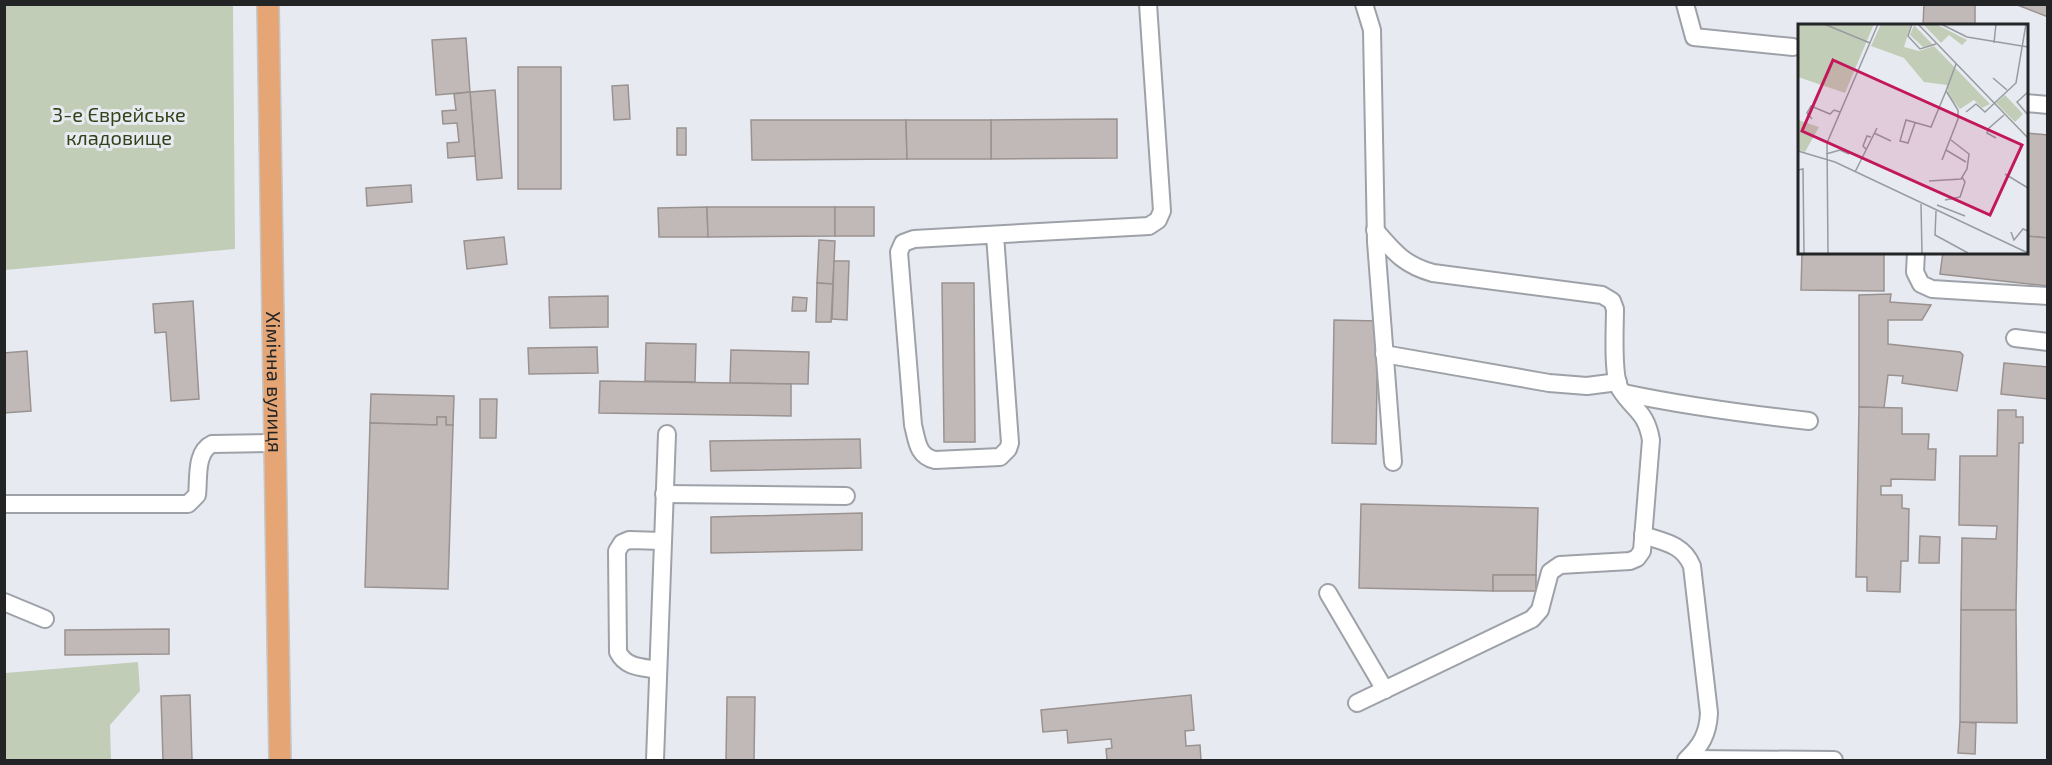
<svg xmlns="http://www.w3.org/2000/svg" width="2052" height="765" viewBox="0 0 2052 765" font-family="'Exo 2',sans-serif">
<style>
.green{fill:#c2cdb8}
.building{fill:#c1b9b7;stroke:#9a9290;stroke-width:1.5}
.lines{fill:none;stroke-linecap:round;stroke-linejoin:round}
.minor-casing{stroke:#9ea2a8;stroke-width:20}
.major-casing{stroke:#c6c6c7;stroke-width:24}
.minor{stroke:#fff;stroke-width:16}
.major{stroke:#e5a574;stroke-width:21}
.labels{text-anchor:middle;stroke-width:6;stroke-linejoin:round;paint-order:stroke}
.park-label{font-size:20px;fill:#304218;stroke:#e7ebf1}
.street-label{font-size:20px;fill:#222426;stroke:#e7ebf1}
.inset-road{fill:none;stroke:#989ba0;stroke-width:1.5}
.view{fill:#c2185b;fill-opacity:0.15;stroke:#c2185b;stroke-width:3}
.inset-edge{fill:none;stroke:#222426;stroke-width:3}
</style>
<rect width="100%" height="100%" fill="#e7ebf1"/>
<g class="green">
<polygon points="5,4 233,5 235,249 5,270"/>
<polygon points="138,662 140,691 110,725 111,760 5,760 5,673"/>
</g>
<g class="building">
<polygon points="1924,4 1975,4 1975,26 1923,26"/>
<polygon points="2015,4 2048,4 2048,17"/>
<polygon points="466,38 470,92 436,95 432,40"/>
<rect x="518" y="67" width="43" height="122"/>
<polygon points="628,85 630,119 614,120 612,86"/>
<polygon points="495,90 502,178 477,180 470,92"/>
<polygon points="470,92 475,156 448,158 447,143 459,142 457,123 443,124 442,111 456,110 454,94"/>
<polygon points="1117,119 1117,158 991,159 991,120"/>
<polygon points="751,120 906,120 907,159 752,160"/>
<polygon points="906,120 991,120 991,159 907,159"/>
<rect x="677" y="128" width="9" height="27"/>
<polygon points="2026,133 2048,135 2048,238 2026,236"/>
<polygon points="411,185 412,202 367,206 366,188"/>
<polygon points="707,207 708,237 659,237 658,208"/>
<polygon points="707,207 835,207 835,236 708,237"/>
<rect x="835" y="207" width="39" height="29"/>
<polygon points="2026,236 2048,238 2048,286 1940,274 1943,252 2026,252"/>
<polygon points="504,237 507,264 467,269 464,241"/>
<polygon points="819,240 835,241 833,284 817,283"/>
<polygon points="1802,252 1884,252 1884,291 1801,290"/>
<polygon points="834,261 849,261 847,320 832,319"/>
<polygon points="817,283 833,284 831,322 816,322"/>
<polygon points="942,283 974,283 975,442 944,442"/>
<polygon points="1891,294 1890,302 1931,305 1922,320 1888,320 1888,344 1960,352 1963,355 1957,391 1902,383 1903,376 1888,375 1884,408 1859,407 1859,295"/>
<polygon points="608,296 608,327 550,328 549,297"/>
<polygon points="793,297 807,298 806,311 792,311"/>
<polygon points="193,301 199,399 171,401 166,332 155,333 153,304"/>
<polygon points="1334,320 1378,321 1376,444 1332,443"/>
<polygon points="646,343 696,344 695,382 645,381"/>
<polygon points="597,347 598,373 529,374 528,348"/>
<polygon points="731,350 809,352 808,384 730,383"/>
<polygon points="27,351 31,411 4,413 4,353"/>
<polygon points="2004,363 2048,367 2048,399 2001,394"/>
<polygon points="600,381 791,384 791,416 599,413"/>
<polygon points="371,394 454,396 453,425 446,425 446,417 437,417 437,425 370,423"/>
<polygon points="480,399 497,399 496,438 480,438"/>
<polygon points="1859,407 1902,408 1902,434 1929,434 1928,449 1936,449 1935,480 1891,479 1891,486 1881,486 1881,495 1902,495 1902,508 1909,509 1908,561 1901,561 1900,592 1867,591 1867,577 1856,577"/>
<polygon points="1998,410 2016,410 2016,417 2023,417 2023,443 2019,443 2016,610 1961,610 1962,538 1996,539 1997,526 1959,525 1960,456 1997,456"/>
<polygon points="437,417 446,417 446,425 453,425 448,589 365,587 370,423 437,425"/>
<polygon points="860,439 861,468 711,471 710,441"/>
<polygon points="1361,504 1538,508 1536,575 1493,575 1493,591 1359,588"/>
<polygon points="862,513 862,550 711,553 711,517"/>
<polygon points="1920,536 1940,537 1939,563 1919,563"/>
<rect x="1493" y="575" width="43" height="16"/>
<polygon points="1961,610 2016,610 2017,723 1960,722"/>
<polygon points="169,629 169,654 65,655 65,630"/>
<polygon points="190,695 192,760 163,760 161,696"/>
<polygon points="1191,695 1194,730 1185,731 1186,746 1200,745 1201,760 1107,760 1106,749 1112,748 1111,739 1068,743 1067,730 1043,732 1041,710"/>
<polygon points="727,697 755,697 754,760 726,760"/>
<polygon points="1960,722 1976,723 1975,754 1958,753"/>
</g>
<g class="lines">
<g class="minor-casing">
<g id="minor">
<polyline points="1364,4 1372,30 1376,242 1393,462"/>
<polyline points="1685,4 1694,37 1793,47"/>
<polyline points="2026,103 2048,105"/>
<path d="M995,235L1010,443L1008,449L1000,457L935,460C917,456 917,440 913,425L899,252L903,243L914,239L1149,226L1158,220L1162,211L1148,4"/>
<polyline points="1916,252 1915,272 1921,284 1932,289 2048,296"/>
<polyline points="2015,338 2048,342"/>
<polyline points="1384,354 1549,383 1587,386 1618,382"/>
<path d="M1624,393C1685,406 1746,414 1809,421"/>
<polyline points="664,494 846,496"/>
<path d="M4,504H188L197,495C199,479 195,452 212,444L275,443"/>
<path d="M1643,535C1664,542 1683,544 1692,566L1709,713C1708,734 1701,746 1686,760"/>
<polyline points="1328,593 1385,690"/>
<polyline points="4,602 45,619"/>
<path d="M658,670C642,667 626,668 618,652L617,551L622,543L629,540L663,541"/>
<path d="M1357,703L1532,619L1540,610L1550,572L1560,565L1630,561L1637,558L1642,551L1651,440C1646,411 1634,411 1620,389C1612,375 1615,327 1615,309L1612,301L1602,295L1433,273C1404,265 1394,252 1375,230"/>
<polyline points="1688,759 1834,760"/>
<polyline points="655,760 667,434"/>
</g>
</g>
<g class="major-casing">
<g id="major">
<path id="s1" d="M268,4L280,760"/>
</g>
</g>
<use href="#minor" class="minor"/>
<use href="#major" class="major"/>
</g>
<g class="labels">
<g class="park-label">
<text x="119" y="122">3-е Єврейське<tspan x="119" dy="23">кладовище</tspan></text>
</g>
<g class="street-label">
<text dy="7" stroke="none"><textPath href="#s1" startOffset="378">Хімічна вулиця</textPath></text>
</g>
</g>
<g transform="translate(1798 24)">
<rect width="230" height="230" fill="#e7ebf1"/>
<path d="M0,0H76L47,69L0,53ZM83,0H113L106,23L121,27L136,22L192,80L184,84L176,76L162,85L150,71L149,61L126,58L106,34L73,22ZM125,0H138L169,16L164,21L151,11L143,19ZM116,1L135,21L125,23L112,11ZM207,71L225,90L217,98L198,79ZM0,96L21,103L7,128L0,126Z" fill="#c2cdb8"/>
<path class="inset-road" d="M26,0L72,19M114,0L110,12L122,25L138,20M120,0L230,114M143,0L169,13L230,23M196,19L198,0M195,54L209,66M230,68L219,78L230,91M168,88L178,80L187,88L218,59L228,0M14,95L9,89L13,82L32,90L36,86L42,88M117,99L110,119L102,117L108,96L133,103L148,67M76,109L93,117M198,114L189,109L190,105L206,91M68,125L65,122L69,112L73,113M148,126L168,138M0,127L37,138L230,229M28,130L42,126L51,130M144,136L160,95V86L148,67L158,40M0,146L5,145L6,229M57,148L79,104M207,150L230,164M131,157L163,155L169,145L171,130L153,116M147,176L162,173L167,158L164,153M123,180L124,229M139,181L167,192M138,187L137,211L170,229M213,208L216,216L225,205L230,207M30,229L29,119L80,0"/>
<path class="view" d="M35,36L224,121L192,191L4,107Z"/>
<rect width="230" height="230" class="inset-edge"/>
</g>
<rect width="2052" height="765" fill="none" stroke="#222426" stroke-width="12"/>
</svg>
